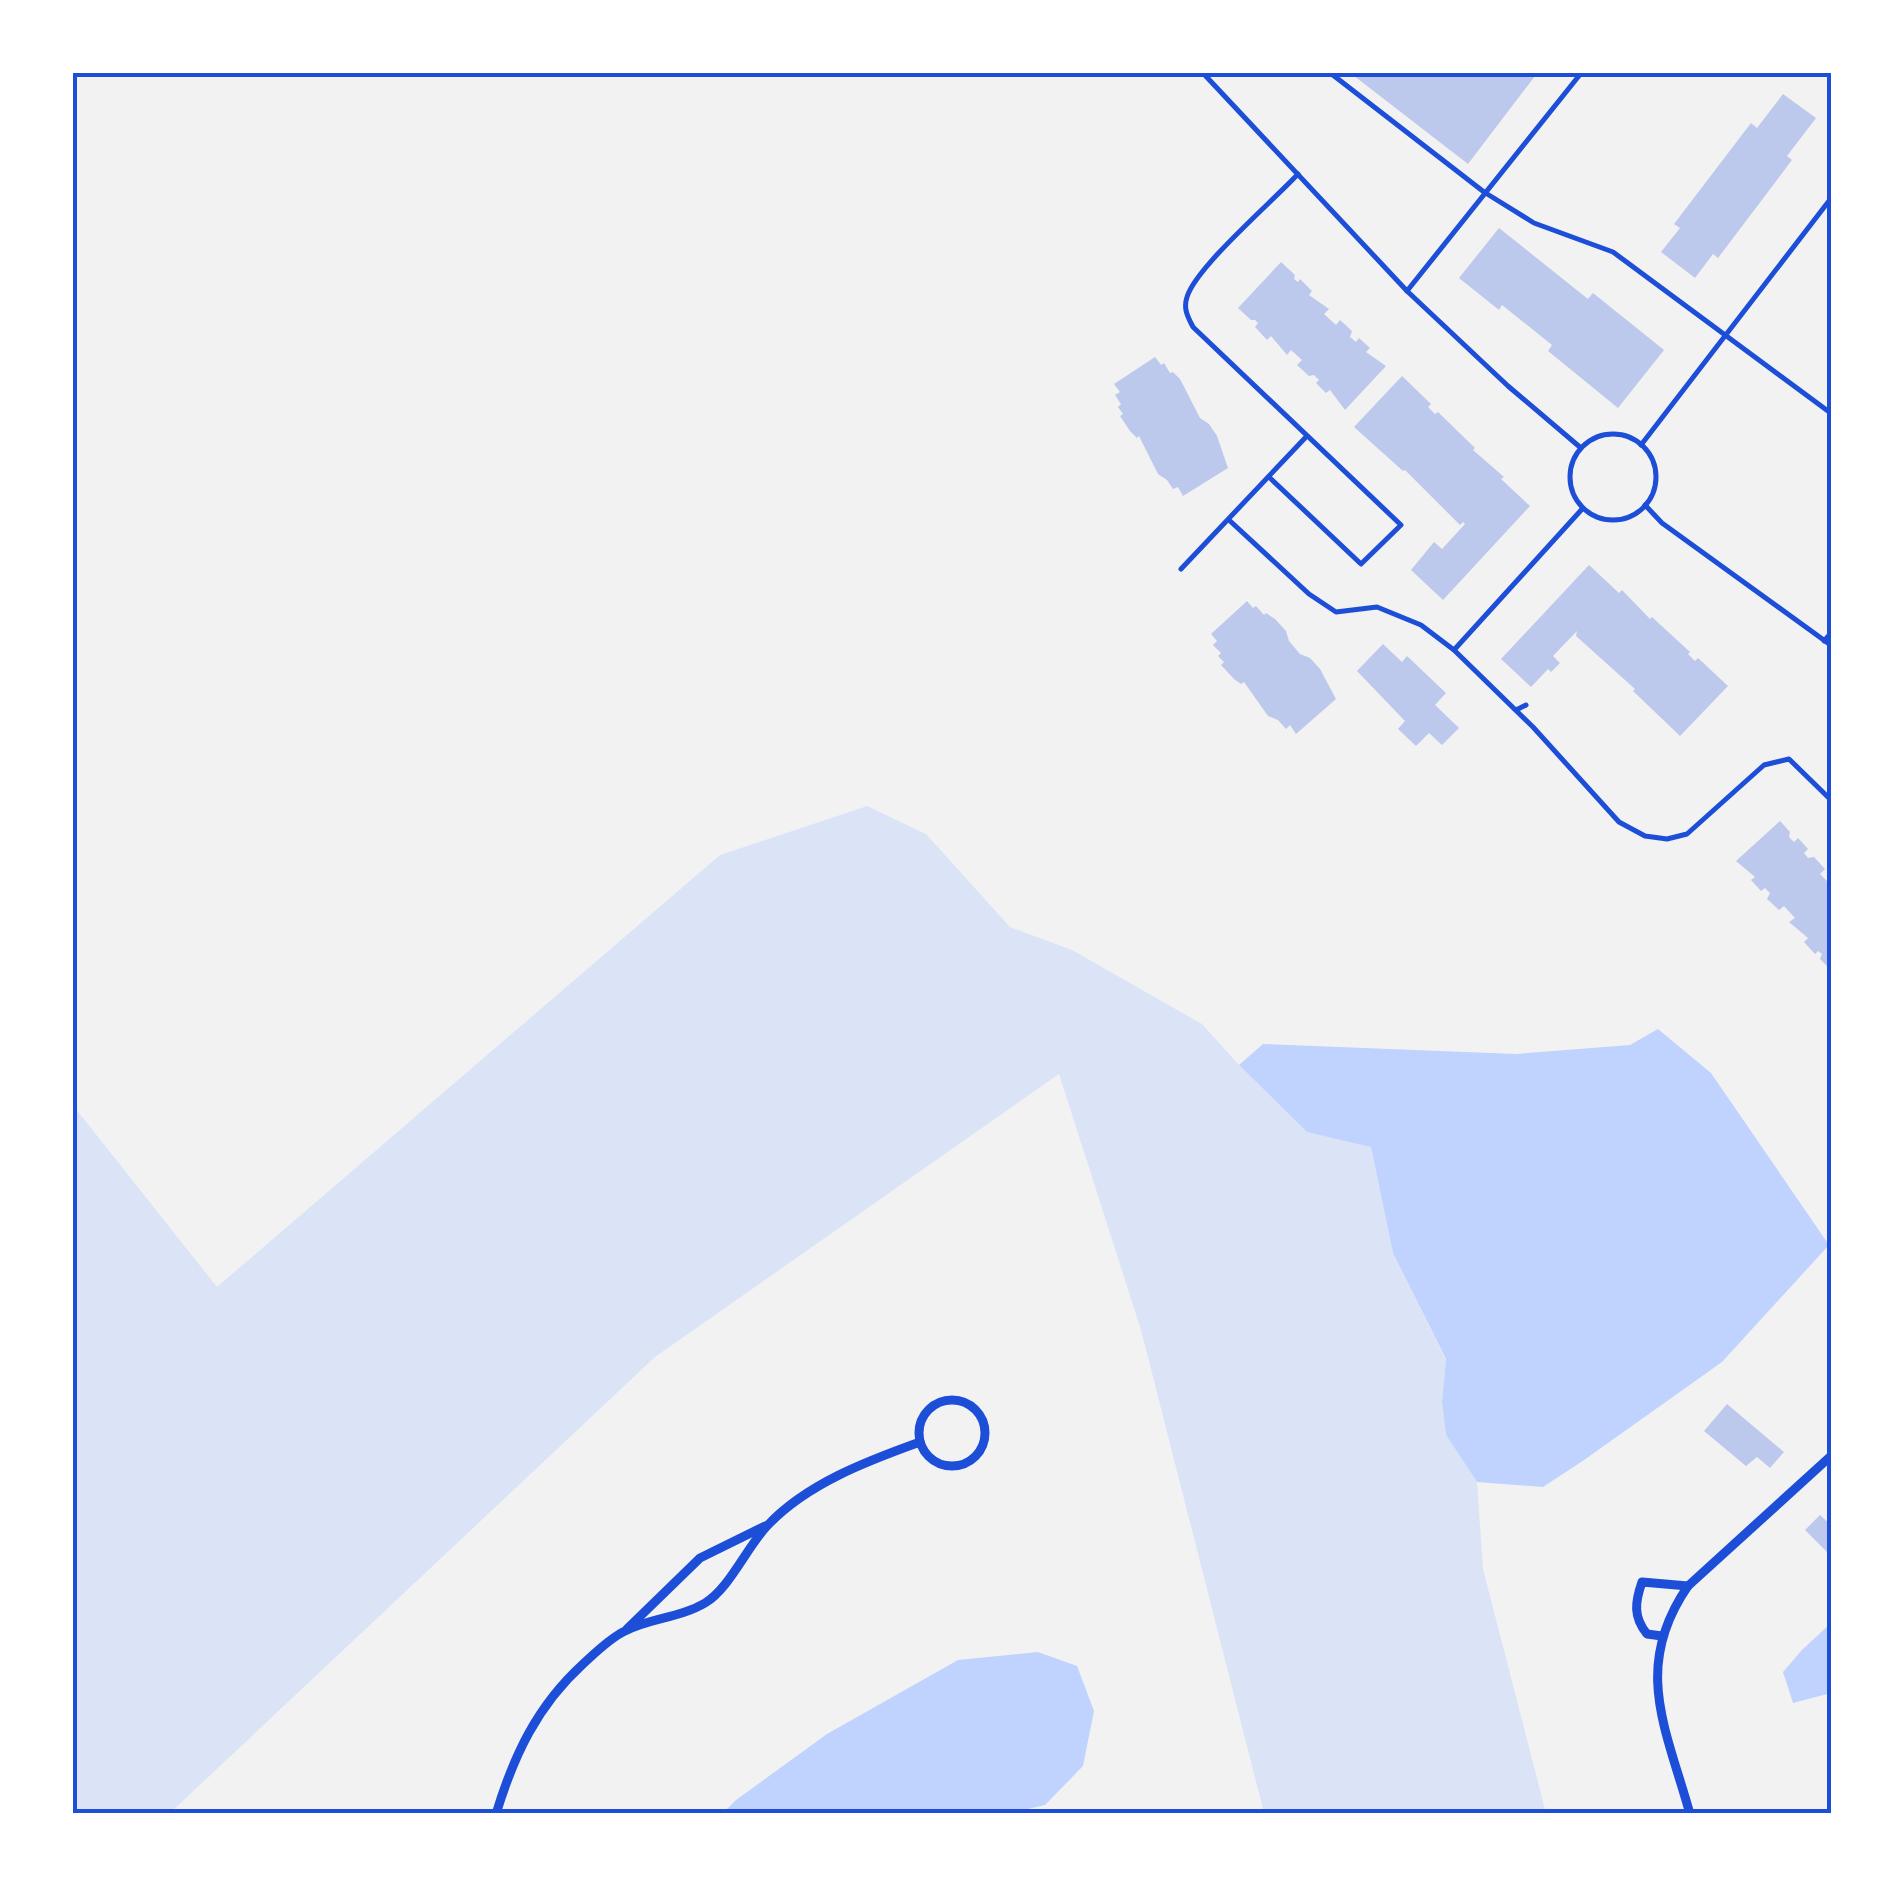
<svg xmlns="http://www.w3.org/2000/svg" width="1904" height="1886" viewBox="0 0 1904 1886" font-family="'PT Serif',serif">
<style>
.green{fill:#dbe4f7}
.water{fill:#bfd3fe}
.building{fill:#bdc9ec}
.lines{fill:none;stroke-linecap:round;stroke-linejoin:round}
.service{stroke:#1d4ed8;stroke-width:5}
.minor{stroke:#1d4ed8;stroke-width:9}
.neatline{fill:none;stroke:#1d4ed8;stroke-width:4}
</style>
<rect width="100%" height="100%" fill="#f2f2f2"/>
<polygon class="green" points="867,806 926,834 1010,927 1072,950 1202,1024 1239,1065 1307,1132 1371,1146 1393,1253 1446,1360 1442,1402 1446,1435 1477,1482 1483,1569 1546,1813 1264,1813 1141,1330 1059,1074 655,1357 170,1813 73,1813 72,1104 217,1287 720,855"/>
<g class="water">
<polygon points="1658,1029 1711,1073 1829,1245 1722,1362 1584,1460 1543,1487 1477,1482 1446,1435 1442,1402 1446,1359 1393,1253 1371,1147 1307,1132 1239,1065 1263,1044 1516,1054 1630,1045"/>
<polygon points="1831,1623 1831,1693 1793,1703 1783,1672 1802,1650"/>
<polygon points="1038,1652 1077,1666 1094,1711 1083,1766 1045,1805 1006,1814 723,1813 736,1800 827,1734 958,1660"/>
</g>
<g class="building">
<polygon points="1349,72 1538,72 1468,164"/>
<polygon points="1783,94 1816,118 1787,156 1792,160 1718,258 1713,254 1695,278 1661,252 1680,228 1674,224 1751,123 1757,128"/>
<polygon points="1499,228 1588,299 1593,293 1664,350 1618,408 1548,351 1552,345 1502,305 1499,310 1459,278"/>
<polygon points="1281,262 1295,275 1294,279 1298,282 1300,279 1312,291 1309,295 1329,309 1324,314 1336,325 1340,320 1352,331 1350,337 1356,342 1359,338 1370,348 1366,352 1386,366 1345,410 1330,390 1326,393 1316,383 1319,380 1314,375 1309,376 1297,365 1302,360 1291,350 1287,355 1271,336 1267,340 1255,327 1258,323 1255,320 1251,320 1238,308"/>
<polygon points="1155,357 1161,365 1164,363 1170,373 1173,372 1180,379 1200,418 1209,424 1217,436 1228,468 1183,496 1178,487 1173,489 1167,480 1158,474 1139,436 1137,438 1130,431 1120,416 1123,414 1118,407 1121,404 1115,395 1120,392 1114,384"/>
<polygon points="1402,376 1431,404 1428,407 1435,414 1438,412 1475,448 1473,450 1504,477 1501,479 1530,506 1443,600 1411,570 1434,542 1442,549 1465,524 1463,522 1460,525 1405,470 1403,471 1354,427"/>
<polygon points="1589,565 1619,593 1622,590 1650,619 1652,617 1690,652 1688,654 1695,661 1698,658 1728,686 1680,736 1633,691 1635,689 1576,636 1577,631 1553,656 1560,663 1551,672 1548,669 1531,687 1501,659"/>
<polygon points="1247,601 1253,608 1256,606 1264,615 1266,613 1275,619 1286,631 1289,641 1300,654 1310,658 1320,669 1336,699 1296,734 1290,725 1286,729 1278,720 1268,716 1244,682 1241,684 1234,679 1221,665 1224,662 1218,656 1221,653 1213,645 1217,641 1211,634"/>
<polygon points="1383,644 1402,662 1407,656 1446,693 1435,705 1459,728 1442,745 1429,733 1416,746 1398,729 1405,721 1357,671"/>
<polygon points="1780,821 1790,832 1789,837 1794,842 1798,838 1808,849 1804,853 1808,858 1814,857 1825,869 1820,874 1830,884 1832,883 1832,971 1820,959 1822,954 1818,951 1815,954 1804,942 1808,938 1789,922 1795,918 1784,906 1779,910 1767,899 1770,893 1765,888 1761,891 1751,880 1755,877 1736,861"/>
<polygon points="1727,1404 1784,1452 1770,1468 1757,1457 1746,1466 1704,1431"/>
<polygon points="1820,1515 1832,1526 1832,1557 1805,1530"/>
</g>
<g class="lines">
<g class="service">
<polyline points="1202,72 1407,291 1508,386 1581,448"/>
<polyline points="1329,72 1484,192 1534,223 1613,252 1832,414"/>
<polyline points="1407,291 1582,72"/>
<circle cx="1613" cy="477" r="43"/>
<polyline points="1641,445 1832,197"/>
<path d="M1269,477L1361,564L1401,525L1193,327C1188,317 1183,309 1187,297C1196,267 1273,201 1298,174"/>
<polyline points="1645,505 1662,523 1832,646"/>
<polyline points="1229,520 1309,594 1336,612 1377,607 1421,625 1454,650 1533,727 1619,822 1645,836 1667,839 1687,834 1764,765 1789,759 1832,801"/>
<polyline points="1181,569 1305,438"/>
<polyline points="1824,641 1832,632"/>
<polyline points="1454,650 1583,508"/>
<polyline points="1516,710 1526,705"/>
</g>
<g class="minor">
<circle cx="952" cy="1433" r="33"/>
<polyline points="627,1629 700,1558 765,1526"/>
<path d="M1662,1636L1647,1634C1633,1617 1635,1602 1642,1582L1688,1586"/>
<path d="M496,1814C514,1755 537,1706 583,1664C595,1653 610,1638 625,1631C650,1618 680,1618 705,1603C729,1589 747,1547 767,1526C806,1484 867,1461 920,1442"/>
<path d="M1690,1814C1666,1728 1632,1667 1688,1586L1832,1455"/>
</g>
</g>
<rect width="1904" height="1886" fill="none" stroke="#ffffff" stroke-width="150"/>
<rect x="75" y="75" width="1754" height="1736" class="neatline"/>
</svg>
